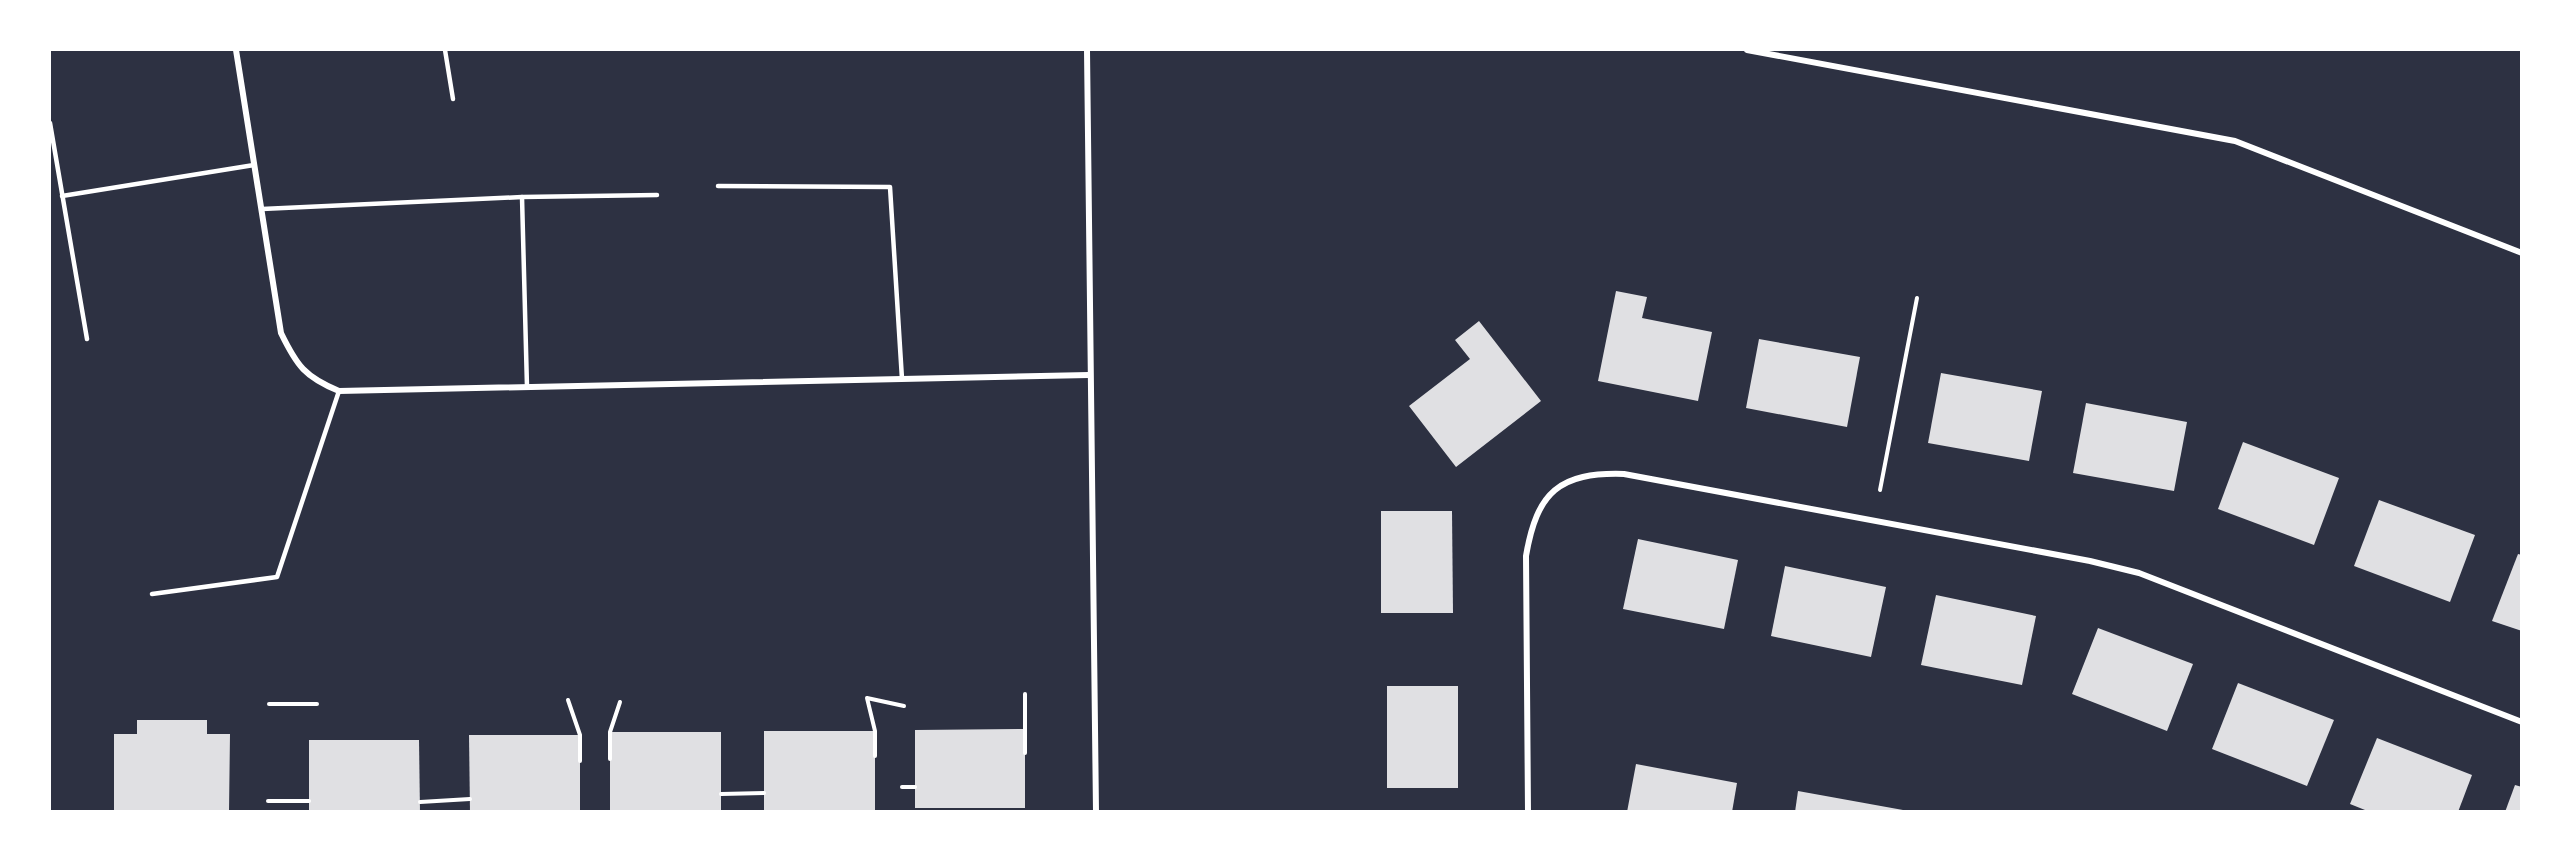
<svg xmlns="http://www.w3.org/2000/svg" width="2571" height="861" viewBox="0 0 2571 861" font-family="Poppins,sans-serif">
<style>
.building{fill:#e0e0e3}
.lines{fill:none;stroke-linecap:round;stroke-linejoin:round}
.path{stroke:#fff;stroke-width:4}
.service{stroke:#fff;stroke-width:4.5}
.minor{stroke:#fff;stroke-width:6}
</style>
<rect width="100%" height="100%" fill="#2d3142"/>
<g class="building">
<polygon points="1616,291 1647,297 1642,318 1712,332 1698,401 1598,381"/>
<polygon points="1479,321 1541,401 1456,467 1409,406 1470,359 1455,340"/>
<polygon points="1759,339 1860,357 1847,427 1746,408"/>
<polygon points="1941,373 2042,391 2029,461 1928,443"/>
<polygon points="2086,403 2187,422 2174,491 2073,473"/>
<polygon points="2243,442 2339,478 2314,545 2218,509"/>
<polygon points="2379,500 2475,535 2450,602 2354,566"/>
<polygon points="1381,511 1452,511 1453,613 1381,613"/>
<polygon points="1638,539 1738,560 1724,629 1623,609"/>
<polygon points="2518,554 2522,555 2522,631 2492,621"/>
<polygon points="1785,566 1886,587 1871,657 1771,636"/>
<polygon points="1936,595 2036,616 2022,685 1921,665"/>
<polygon points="2098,628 2193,664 2167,731 2072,694"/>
<polygon points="2238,683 2334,720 2307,786 2212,749"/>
<rect x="1387" y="686" width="71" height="102"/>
<polygon points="137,720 207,720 207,734 230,734 229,812 114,812 114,734 137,734"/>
<polygon points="1025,729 1025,808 915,808 915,730"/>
<polygon points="764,731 875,731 875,810 764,811"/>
<rect x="610" y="732" width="111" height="79"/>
<polygon points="469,735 580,735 580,812 470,812"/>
<polygon points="2377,738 2472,775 2458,812 2370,812 2350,804"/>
<polygon points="309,740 419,740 420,812 309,812"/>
<polygon points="1636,764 1737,783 1732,812 1627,812"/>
<polygon points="2515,785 2522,787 2522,812 2505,812"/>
<polygon points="1798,791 1903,810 1903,812 1795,812"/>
</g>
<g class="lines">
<g class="path">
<polyline points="1880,490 1917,298"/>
<polyline points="1025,694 1025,753"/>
<polyline points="568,700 580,735 580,761"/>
<polyline points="269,704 317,704"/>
<polyline points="875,756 875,731 867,698 904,706"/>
<polyline points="610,759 610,732 620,702"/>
<polyline points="902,787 915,787"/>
<polyline points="721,794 764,793"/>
<polyline points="268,801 309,801"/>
<polyline points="420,802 470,799"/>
</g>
<g class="service">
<polyline points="445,50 453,99"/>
<polyline points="50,123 87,339"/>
<polyline points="718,186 890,187 902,379"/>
<polyline points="62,196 254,165"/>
<polyline points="522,197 527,387"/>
<polyline points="262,209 522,197 657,195"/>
<polyline points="152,594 277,577 339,391"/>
</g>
<g class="minor">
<path d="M236,50L281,333C297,366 305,377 339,391L1089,375"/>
<polyline points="1087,50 1096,812"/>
<polyline points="1747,50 2235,141 2522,253"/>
<path d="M1528,812L1526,556C1537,492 1559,472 1624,474L2090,561L2139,573L2522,722"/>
</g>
</g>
<rect width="2571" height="861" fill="none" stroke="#ffffff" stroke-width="102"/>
</svg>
